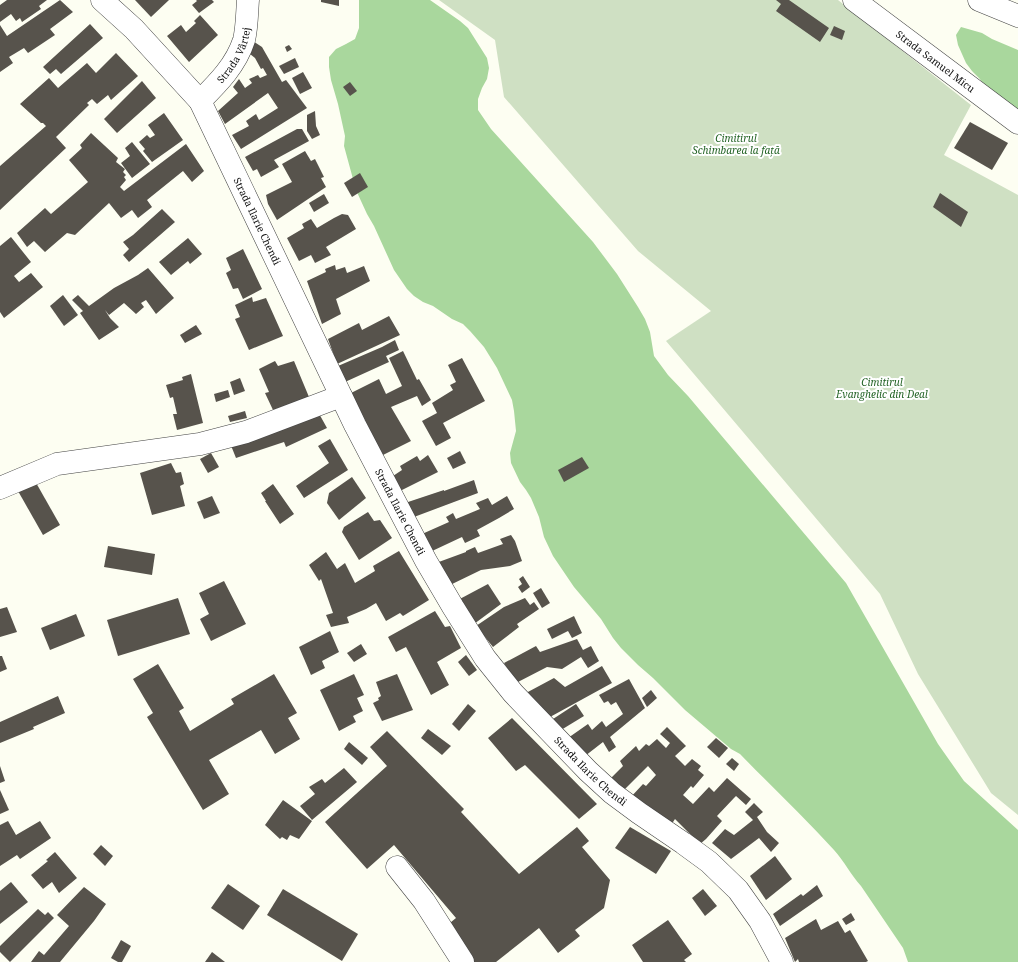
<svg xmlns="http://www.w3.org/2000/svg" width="1018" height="962" viewBox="0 0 1018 962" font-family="'Noto Serif',serif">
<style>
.forest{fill:#a9d79d}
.cemetery{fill:#cfe0c3}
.building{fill:#57534c}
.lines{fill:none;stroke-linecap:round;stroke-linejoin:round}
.minor-casing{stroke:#424242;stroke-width:23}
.minor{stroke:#fff;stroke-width:22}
.labels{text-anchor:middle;stroke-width:4;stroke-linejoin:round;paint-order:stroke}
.street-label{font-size:10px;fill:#0f0f0f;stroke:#fff}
.park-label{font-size:10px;font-style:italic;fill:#236325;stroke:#fff}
</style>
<rect width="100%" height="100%" fill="#fdfef2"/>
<g class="forest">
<path d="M359,0H430L460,21L468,28L487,58L489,68L487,79L482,88L478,99V110L491,129L593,242L617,274L638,307L645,319L650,332L654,356L668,375L688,396L846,583L938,744L964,781L1018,830V962H908L903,948L861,886C851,875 844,861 834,850C804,817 771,786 740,754L731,749L685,710L653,678L638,665L621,648L613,638L601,619L574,587L553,556L544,537L539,517L531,498L526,490L520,482L511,463L510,453L516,431L514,411L512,400L497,368L484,347L470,331L463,324L452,319L433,306L423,302L414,296L407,289L394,270L374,226L367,214L361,201L356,190L344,146L345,136L338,104L331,80L329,67V57L336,49L346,44L355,39L359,28Z"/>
<polygon points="961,27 982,33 992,39 1018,50 1018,111 987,88 979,78 972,71 966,63 958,45 956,35"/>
</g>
<polygon class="cemetery" points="439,0 838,0 971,105 944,155 1018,195 1018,815 991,793 918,674 880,594 666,341 711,311 638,251 504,97 495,40"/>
<g class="building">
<polygon points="7,0 47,0 39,6 41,9 22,22 20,18 16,21 11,14 0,22 0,5"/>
<polygon points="60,0 73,12 50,29 55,35 28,53 24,48 9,57 13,63 0,72 0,25 7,36"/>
<polygon points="135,0 169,0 151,17"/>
<polygon points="196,0 212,0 214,2 199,13 192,5 197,1"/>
<polygon points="321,0 339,0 339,6 321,2"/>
<polygon points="776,0 789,0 829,28 820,42 776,11 781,4"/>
<polygon points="200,15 218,35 189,62 167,36 181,25 186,32 196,23 194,21"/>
<polygon points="90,24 103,38 61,74 56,69 50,74 43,67"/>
<polygon points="834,26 845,31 842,40 830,35"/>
<polygon points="253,41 262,47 282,82 286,80 307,108 241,149 232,135 249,126 246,121 256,114 259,120 278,108 268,93 225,124 218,111 238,93 233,87 239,79 245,88 252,83 249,79 258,75 260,78 267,75 263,68 261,69 255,58 250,54"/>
<polygon points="289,45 292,49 287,52 285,47"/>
<polygon points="116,53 138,76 111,100 108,95 97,104 92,99 87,103 89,105 56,137 66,148 0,210 0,166 46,126 43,123 41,123 20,104 49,78 58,88 87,63 96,73"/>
<polygon points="295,58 299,67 284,74 279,66"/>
<polygon points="303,72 312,88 300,94 292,78"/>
<polygon points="142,81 156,98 117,133 104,119"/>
<polygon points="350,82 357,91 350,96 343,87"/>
<polygon points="315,111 316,126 320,135 312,139 307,131 307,115"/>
<polygon points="164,113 183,140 152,162 143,151 145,149 139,142 147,135 150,138 155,135 148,125"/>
<polygon points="970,122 1008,143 992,170 954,148"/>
<polygon points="297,129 302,129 309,141 274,160 279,167 261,177 257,169 253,171 245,157"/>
<polygon points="91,133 118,158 116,162 125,169 123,172 126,175 124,177 126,180 120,187 124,191 186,144 204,171 192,182 183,171 147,200 152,207 138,218 132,210 121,218 109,203 75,235 67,233 45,252 34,241 27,247 17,233 45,208 51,214 88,182 69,160 82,148 80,145"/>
<polygon points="132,142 150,164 132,178 121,163 130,156 125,148"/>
<polygon points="305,151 311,161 315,159 324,177 321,178 326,187 277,220 268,204 266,195 292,182 282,164"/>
<polygon points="360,173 368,187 352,197 344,183"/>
<polygon points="940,193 968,212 961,227 933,207"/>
<polygon points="324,194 329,203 314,212 309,203"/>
<polygon points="162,209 175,222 129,262 123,255 129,249 123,242 133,235"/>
<polygon points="342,214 348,215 356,229 326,247 331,255 315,263 311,255 299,261 287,238 304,228 302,224 311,219 317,228 334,218"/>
<polygon points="11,237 31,262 14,276 19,282 31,273 43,287 4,318 0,312 0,246"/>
<polygon points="188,238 202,254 190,264 188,261 171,275 159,262"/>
<polygon points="243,249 262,289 243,299 238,288 233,289 226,273 231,270 226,258"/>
<polygon points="335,265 336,270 345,267 347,273 364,266 370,281 336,299 341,314 322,324 307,281 326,272 325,269"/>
<polygon points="148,268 174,298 156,314 146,300 141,303 144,307 136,314 124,303 109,315 105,310 110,318 119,327 99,340 80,313 83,311 72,300 78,295 89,306 114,288 138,275"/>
<polygon points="63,295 78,315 64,326 50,306"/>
<polygon points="252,297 253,302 266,298 283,336 249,350 235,319 240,317 235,305"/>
<polygon points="389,316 400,335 337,364 328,339 359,323 362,330"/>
<polygon points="196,325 202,334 185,343 180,335"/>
<polygon points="395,340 399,350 386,356 389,362 345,382 338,366 382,347"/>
<polygon points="403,351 417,380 419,379 431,400 422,406 417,396 391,407 411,441 379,457 349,394 379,379 386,394 402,386 389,358"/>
<polygon points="462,358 485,401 443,423 451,438 436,446 422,421 437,413 432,403 453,390 450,385 456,382 448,365"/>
<polygon points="275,361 278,366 294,361 309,397 273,410 265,393 269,392 259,369"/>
<polygon points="191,374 203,423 177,430 173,414 177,414 173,397 170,398 166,385 183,380 182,377"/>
<polygon points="240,378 245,391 234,395 230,382"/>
<polygon points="228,390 230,397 216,402 214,394"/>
<polygon points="317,410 327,428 286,447 284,442 236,458 230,443"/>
<polygon points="245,411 247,418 230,422 228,416"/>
<polygon points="330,439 348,470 304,498 296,486 329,463 318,446"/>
<polygon points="460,451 466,463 453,469 447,458"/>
<polygon points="211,453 219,467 208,473 200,459"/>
<polygon points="428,455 438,472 398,492 390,478 402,470 400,466 417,456 420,461"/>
<polygon points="582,457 589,468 564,482 558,470"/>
<polygon points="171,463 176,473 181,472 184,484 180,486 185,506 152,515 140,473"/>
<polygon points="352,477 366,498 339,520 327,503 329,493"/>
<polygon points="474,480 478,493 414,517 405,503 444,490 444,491"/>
<polygon points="35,481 60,525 43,535 18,491"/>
<polygon points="273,484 294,514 280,524 265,501 266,501 261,493"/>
<polygon points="212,496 220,513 204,519 197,502"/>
<polygon points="507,496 514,509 499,518 477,530 480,536 465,543 462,537 430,552 422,534 449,522 446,517 453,513 456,519 480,509 476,503 488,498 492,505"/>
<polygon points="368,512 374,521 380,520 392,538 359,560 342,532 344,527"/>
<polygon points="511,535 515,541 522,561 510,566 481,570 448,586 436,563 466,552 466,551 475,547 478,553 503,544 500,539"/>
<polygon points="108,546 155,554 152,575 104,567"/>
<polygon points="399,551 429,600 403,616 400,613 386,621 376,603 366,609 347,617 349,623 331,627 326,615 333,613 321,579 319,581 309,565 326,552 337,569 345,563 355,583 375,571 373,566"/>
<polygon points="523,576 530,587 522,593 518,587 522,584 519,579"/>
<polygon points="224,581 246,624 211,641 200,619 209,614 199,593"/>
<polygon points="488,584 501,604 474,624 456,601"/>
<polygon points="541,588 550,603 542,608 533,593"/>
<polygon points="178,598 190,634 118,656 107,620"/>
<polygon points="525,598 530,605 534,602 539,609 517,624 519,627 493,647 476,626 504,607"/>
<polygon points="7,607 17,632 0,637 0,609"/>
<polygon points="435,611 445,627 450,626 461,648 437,662 449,685 431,695 406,647 396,652 388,637"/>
<polygon points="76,614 85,636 50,650 41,628"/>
<polygon points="574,616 582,633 572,638 568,631 552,639 547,629"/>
<polygon points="330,631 339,652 322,661 325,668 311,675 299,647"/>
<polygon points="577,639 583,650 591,646 599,661 588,668 581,657 562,669 547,667 516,683 504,663 536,646 540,652"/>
<polygon points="361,644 367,654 354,662 347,653"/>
<polygon points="466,655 477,670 469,676 458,662"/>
<polygon points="0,656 2,656 7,669 0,672"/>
<polygon points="158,664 184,708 179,711 190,731 234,704 231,699 274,674 297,713 288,718 300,739 275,754 261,730 209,760 229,794 203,810 147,717 153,713 133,679"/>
<polygon points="602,666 612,683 550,717 526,693 554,678 565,687"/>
<polygon points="354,674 364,695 357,698 363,711 353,716 356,722 339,731 320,690"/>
<polygon points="397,674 413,710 382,721 373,703 379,700 378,698 381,696 376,682"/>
<polygon points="629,679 645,708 610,737 616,747 609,752 603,742 585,756 568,738 588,724 592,730 602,721 606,727 623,714 616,702 611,705 608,701 604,703 599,695"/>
<polygon points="651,690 657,698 647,707 642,698"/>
<polygon points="58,696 65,713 33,727 34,729 0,743 0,722"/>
<polygon points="468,704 476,711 459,731 452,724"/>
<polygon points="576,704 584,716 561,730 553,719"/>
<polygon points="512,718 597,804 579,819 525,765 516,771 488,738"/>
<polygon points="667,727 686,746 675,756 685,766 692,759 701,766 698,770 704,775 693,788 691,786 683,795 693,804 709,787 714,792 727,778 751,799 746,805 736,796 734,798 717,816 722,821 706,839 700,844 675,819 671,825 630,798 643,784 646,786 656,775 648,766 621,793 609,780 623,766 620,761 636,746 639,751 646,744 649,746 657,739 666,748 670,743 660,734"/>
<polygon points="428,729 451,746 442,755 421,738"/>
<polygon points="387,731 464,809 461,812 519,874 577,827 589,841 582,847 610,880 604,908 575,930 580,936 558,953 539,928 496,962 470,962 445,927 456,918 394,845 367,869 325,822 387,766 370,747"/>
<polygon points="716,738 728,748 719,758 707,747"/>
<polygon points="349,742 368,758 362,765 344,749"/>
<polygon points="732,758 739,764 734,771 726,764"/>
<polygon points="0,766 5,781 0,783"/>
<polygon points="344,768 357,782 312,820 300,806 315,794 309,787 322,779 325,783"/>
<polygon points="0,790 9,810 0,814"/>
<polygon points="283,800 312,821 299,839 290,835 287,840 282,837 280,839 265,825"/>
<polygon points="754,803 763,812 757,817 767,832 779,843 771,852 759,838 731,859 712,843 725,829 734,835 753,820 745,812"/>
<polygon points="8,821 16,835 40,821 51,838 20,859 17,855 0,866 0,825"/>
<polygon points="630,827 671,851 656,874 615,848"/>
<polygon points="101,845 113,856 105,866 93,854"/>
<polygon points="55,852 77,878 59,893 52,882 43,889 31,875 48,861 46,860"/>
<polygon points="775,856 792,879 766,900 750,876"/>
<polygon points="11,882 28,902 0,924 0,891"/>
<polygon points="228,884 260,906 243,930 211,908"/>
<polygon points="817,885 823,896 780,926 773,914 801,894 803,896"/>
<polygon points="84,887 106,904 94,921 60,962 31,962 39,951 44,955 69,926 57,915"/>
<polygon points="283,889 358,934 342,961 267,915"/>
<polygon points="703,889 717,906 705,916 692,898"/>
<polygon points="38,909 45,915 48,912 54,918 10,962 0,952 0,946"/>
<polygon points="851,913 855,920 846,925 842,919"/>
<polygon points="816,919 821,930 838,921 845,933 850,930 868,961 866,962 799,962 798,959 795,962 785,938"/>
<polygon points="668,920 692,954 684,960 686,962 643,962 632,945"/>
<polygon points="121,940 131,946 122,962 118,962 111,958"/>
<polygon points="212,952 225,962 205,962"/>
</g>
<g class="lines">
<g class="minor-casing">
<g id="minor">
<path id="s1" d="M102,0L134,29L200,101L355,425L426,561L453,607L485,658L513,693L588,771L612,793L639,813L683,843L709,862L738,890L760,921L782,962"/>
<path id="s2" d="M854,0L1018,123"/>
<polyline points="979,0 1018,16"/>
<path id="s3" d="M200,101C218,83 236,65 244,40C247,28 247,13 248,0"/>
<polyline points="0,488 57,464 200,444 246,432 341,396"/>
<polyline points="397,867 424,901 463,962"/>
</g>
</g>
<use href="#minor" class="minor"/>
</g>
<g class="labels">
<g class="street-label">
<text dy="4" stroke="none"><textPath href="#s3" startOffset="58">Strada Vârtej</textPath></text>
<text dy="4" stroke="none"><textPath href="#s2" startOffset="102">Strada Samuel Micu</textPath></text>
<text dy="4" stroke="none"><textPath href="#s1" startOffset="274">Strada Ilarie Chendi</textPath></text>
<text dy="4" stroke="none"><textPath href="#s1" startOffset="598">Strada Ilarie Chendi</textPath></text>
<text dy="4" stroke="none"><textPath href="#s1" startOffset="922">Strada Ilarie Chendi</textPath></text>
</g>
<g class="park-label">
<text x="736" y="142">Cimitirul<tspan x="736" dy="12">Schimbarea la față</tspan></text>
<text x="882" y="386">Cimitirul<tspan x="882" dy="12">Evanghelic din Deal</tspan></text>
</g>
</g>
</svg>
